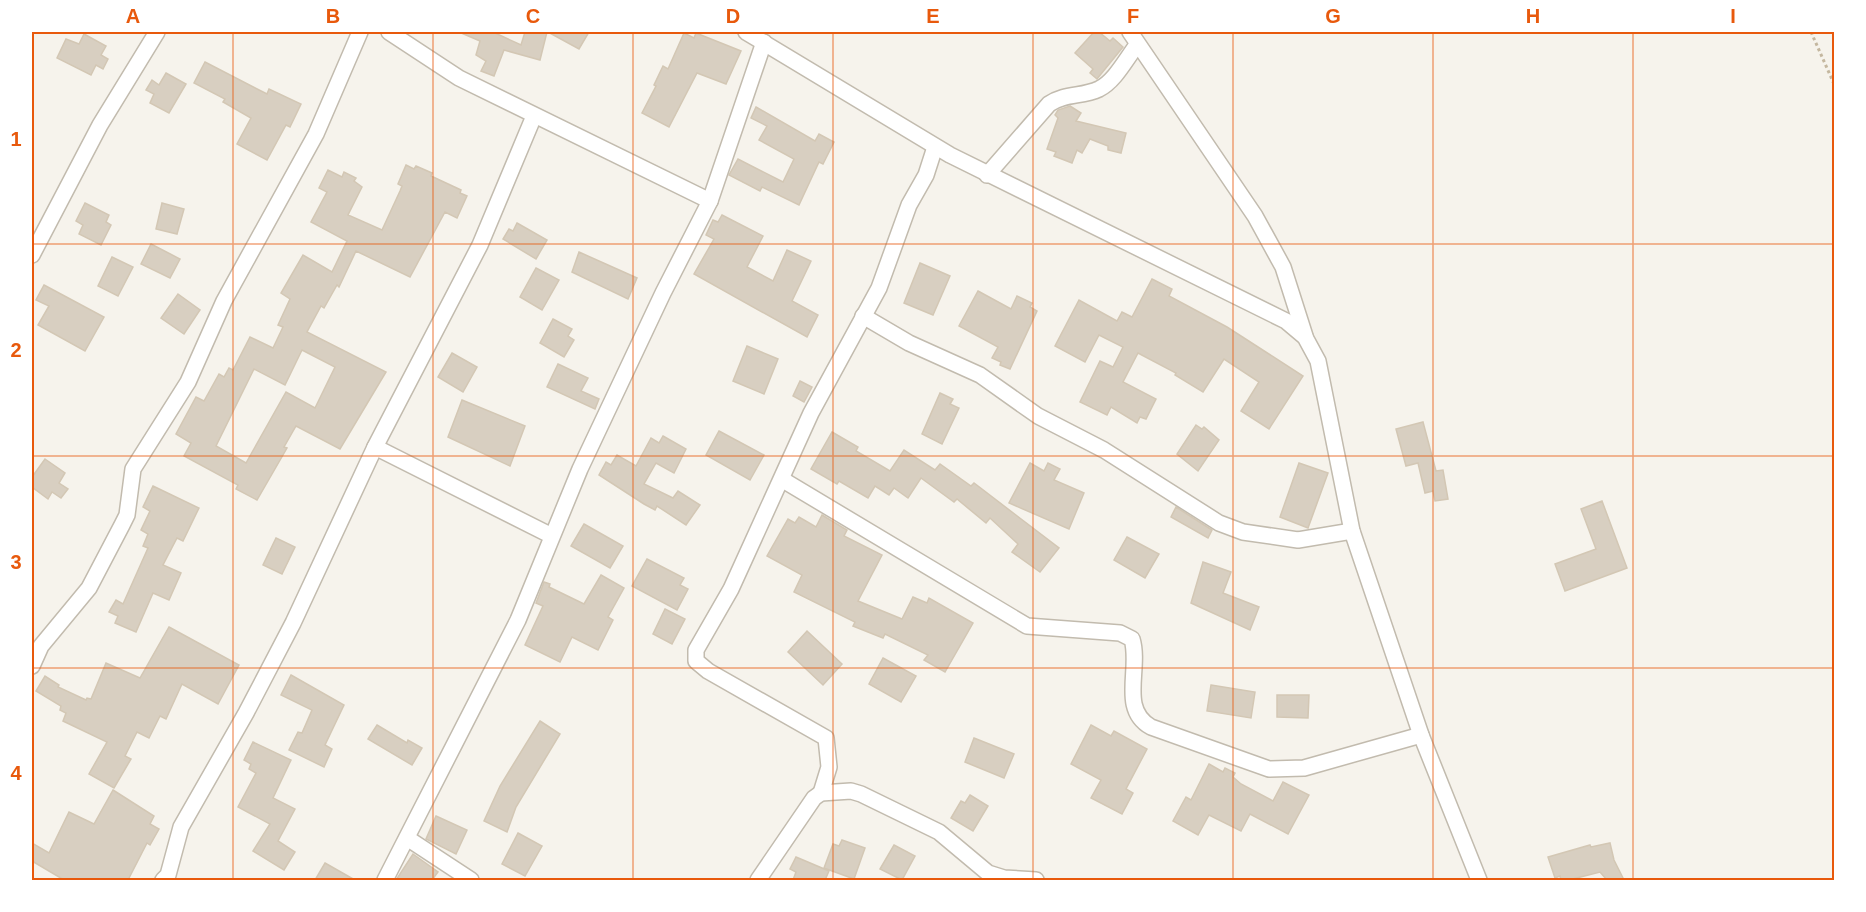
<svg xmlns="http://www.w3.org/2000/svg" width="1866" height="912" viewBox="0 0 1866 912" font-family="Arial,sans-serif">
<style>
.building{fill:#d8cfc1;stroke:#d3c7b4;stroke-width:1.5;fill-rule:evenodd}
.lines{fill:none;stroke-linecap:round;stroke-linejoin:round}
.street-casing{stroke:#c2bbae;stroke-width:18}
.path{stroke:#c4b79f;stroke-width:3;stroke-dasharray:3 3;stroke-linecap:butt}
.street{stroke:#fff;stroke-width:15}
.grid{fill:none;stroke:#e8590c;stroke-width:1.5;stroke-opacity:0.55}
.neatline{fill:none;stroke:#e8590c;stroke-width:2}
.grid-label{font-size:20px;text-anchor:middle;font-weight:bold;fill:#e8590c}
</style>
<rect width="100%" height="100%" fill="#f6f3ec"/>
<g class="building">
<polygon points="459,32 493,32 521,45 525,32 547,32 540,60 504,50 494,76 481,71 486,61 476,55 480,41"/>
<polygon points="548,32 589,32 579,49"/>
<polygon points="1094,32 1099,32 1110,41 1113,38 1123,47 1097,79 1090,73 1093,69 1075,53"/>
<polygon points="684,33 694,38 696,33 741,51 726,84 697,73 669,127 642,113 656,86 654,85 663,66 668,69"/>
<polygon points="84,34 106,46 101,55 108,59 103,69 96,65 91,75 57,58 66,39 79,44"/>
<polygon points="205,62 267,94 269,89 301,104 290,127 286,125 267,160 237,144 251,118 223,102 225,99 194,83"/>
<polygon points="166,73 186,84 169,113 150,103 154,94 146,90 152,80 159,85"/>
<polygon points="1070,106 1081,113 1076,121 1126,133 1121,153 1108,150 1108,146 1090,139 1082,153 1077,150 1072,163 1054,156 1056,152 1047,149 1058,118 1055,115 1058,110"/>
<polygon points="756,107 815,141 819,134 834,142 823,164 819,162 799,205 762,187 760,191 729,175 738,159 783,182 794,159 759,140 767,126 751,118"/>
<path d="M406,165L414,169L416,166L432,173L431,176L461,190L460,193L467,196L457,218L445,212L410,277L356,251L339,287L337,285L324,308L321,306L307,332L386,372L340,449L296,426L284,447L287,448L257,500L236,489L238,485L184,456L191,443L176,434L196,397L204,401L219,374L224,377L229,368L233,370L250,337L273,348L283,327L278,325L290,299L281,293L303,255L332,272L347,241L311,222L327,192L319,188L328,170L342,177L344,172L356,178L354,181L362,187L348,215L382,230L400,191L402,186L398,184ZM302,350L335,367L315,408L286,392L246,463L216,446L254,369L285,385Z"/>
<polygon points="85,203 109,215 106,222 111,225 101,245 79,234 83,225 76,221"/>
<polygon points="162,203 184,209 177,234 156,229"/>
<polygon points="722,215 763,236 747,267 773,281 787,250 811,261 792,301 818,315 807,337 694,274 714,239 706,235 713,220 718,222"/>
<polygon points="517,223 547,240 536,259 503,239 509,229 513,231"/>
<polygon points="151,244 180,259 170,278 141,264"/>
<polygon points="579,252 637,278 628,299 572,272"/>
<polygon points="112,257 133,267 118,296 98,286"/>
<polygon points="920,263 950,276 933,315 904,303"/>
<polygon points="536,268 559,280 542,310 520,297"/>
<polygon points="1152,279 1172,289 1169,296 1227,327 1303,376 1269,429 1241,411 1259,382 1224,359 1203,392 1175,375 1176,373 1138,353 1123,382 1156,399 1146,419 1140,417 1137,423 1111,407 1107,415 1080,402 1100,361 1113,367 1123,347 1099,335 1085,362 1055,346 1079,300 1117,321 1122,312 1132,317"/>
<polygon points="44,285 104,317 85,351 38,325 49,306 36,300"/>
<polygon points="978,291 1011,309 1017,296 1032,303 1030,307 1037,311 1010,369 1000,365 1001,362 992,358 998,347 959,326"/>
<polygon points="178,294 200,310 184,334 161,318"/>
<polygon points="553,319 572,329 568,336 574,340 564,357 540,343"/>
<polygon points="747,346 778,359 764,394 733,381"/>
<polygon points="452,353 477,367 463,392 438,377"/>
<polygon points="558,364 588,378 581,391 599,399 595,409 547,387"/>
<polygon points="800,381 812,387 804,402 793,396"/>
<polygon points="940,393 953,399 950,404 959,408 942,444 922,434"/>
<polygon points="462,400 525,426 510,466 448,437"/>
<polygon points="1423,422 1436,471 1443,470 1448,499 1435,501 1433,491 1425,493 1418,463 1406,466 1396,429"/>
<polygon points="1196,425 1202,429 1204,427 1219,440 1198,471 1177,454"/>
<polygon points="719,431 764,455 750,480 706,455"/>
<polygon points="832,432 858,447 856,451 890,471 904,450 935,470 940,464 971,486 974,483 1059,548 1040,572 1012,552 1018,544 990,518 986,523 957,499 954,502 921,478 908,498 894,488 889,495 875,486 868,498 839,481 837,484 811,469"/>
<polygon points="663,436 686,449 674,473 656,463 644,484 673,498 678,491 700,505 686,525 657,506 655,510 644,504 599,475 606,462 611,465 617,455 636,466 651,438 659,443"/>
<polygon points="45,459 65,473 59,483 68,489 61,498 52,492 48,499 32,487 32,477"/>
<polygon points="1030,463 1044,471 1048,463 1060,469 1054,480 1084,493 1069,529 1009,503"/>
<polygon points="1299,463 1328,473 1308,528 1280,517"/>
<polygon points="153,486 199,508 183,541 177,538 163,565 181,573 169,600 153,593 136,632 115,623 118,616 109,612 116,600 123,604 148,548 143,546 148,534 141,530 150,511 143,507"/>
<polygon points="1602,501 1627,568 1565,591 1555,564 1596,549 1581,509"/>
<polygon points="1176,507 1212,530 1208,538 1171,517"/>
<polygon points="822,515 847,530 844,536 882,555 858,601 902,619 913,597 927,603 929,598 973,623 945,672 924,660 928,655 885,634 883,638 853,626 855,622 794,592 802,575 767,556 788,519 795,523 799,517 816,527"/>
<polygon points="584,524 623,546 610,568 571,546"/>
<polygon points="1127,537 1159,554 1145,578 1114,560"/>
<polygon points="276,538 295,547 282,574 263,565"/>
<polygon points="647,559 684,578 680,585 688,589 677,610 632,586"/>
<polygon points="1203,562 1231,572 1223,593 1259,607 1250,630 1191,603"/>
<polygon points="601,575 624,588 608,617 613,620 598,650 572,637 560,662 525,645 543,606 536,603 544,582 550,584 549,587 584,604"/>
<polygon points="665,609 685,619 672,644 653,634"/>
<polygon points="169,627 239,665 218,704 182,684 166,719 160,716 149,738 137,732 125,756 131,759 114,788 89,774 107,742 63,721 66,713 60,710 61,706 36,691 45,676 59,685 58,687 86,700 87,698 91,699 106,663 140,678"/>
<polygon points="807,631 842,664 823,685 788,652"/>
<polygon points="883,658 916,676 901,702 869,684"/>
<polygon points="291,675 344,705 325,745 332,749 324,767 289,750 298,732 302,733 312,710 281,695"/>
<polygon points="1211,685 1255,692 1251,718 1207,711"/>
<polygon points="1277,695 1309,695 1308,718 1277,717"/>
<polygon points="540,721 560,734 516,807 507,832 484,821 500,786"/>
<polygon points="377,725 407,743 408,740 422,748 412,765 368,739"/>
<polygon points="1091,725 1111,736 1114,731 1147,749 1126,789 1133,793 1122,814 1091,798 1101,780 1071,764"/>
<polygon points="974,738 1014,754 1004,778 965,762"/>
<polygon points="253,742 291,760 273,798 295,809 278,841 295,852 284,870 253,851 270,824 238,807 256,773 249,769 251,764 244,760"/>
<polygon points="1209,764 1223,772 1225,768 1235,773 1233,777 1241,784 1273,801 1283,782 1309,795 1288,834 1250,814 1241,831 1209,815 1198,835 1173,821 1186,797 1191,800"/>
<polygon points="113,790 154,816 150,824 159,829 150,845 147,843 128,880 64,880 32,861 32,843 49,853 69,812 94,824"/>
<polygon points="970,795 988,806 973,831 951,818 961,801 965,803"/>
<polygon points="436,816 467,830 456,854 426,839"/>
<polygon points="518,833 542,846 525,876 502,864"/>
<polygon points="842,840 865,848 854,879 824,868 833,844 839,846"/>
<polygon points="1610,843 1614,860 1624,880 1607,880 1600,872 1569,880 1561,880 1560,876 1555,878 1548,857 1590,845 1591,847"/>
<polygon points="894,845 915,856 902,880 880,869"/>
<polygon points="413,854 438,872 432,880 396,880"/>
<polygon points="796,857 829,871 825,880 793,880 796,872 790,869"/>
<polygon points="325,863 355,880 315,880"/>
</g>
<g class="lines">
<g class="street-casing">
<g id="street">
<polyline points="389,32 459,78 710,201"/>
<polyline points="746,32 950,155 1286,321 1305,337 1318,361 1352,531 1421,735 1479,880"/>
<polyline points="1130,32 1255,216 1283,267 1305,336"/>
<path d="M987,175L1049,104C1065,93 1082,97 1099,89C1115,81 1126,59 1137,45"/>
<polyline points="32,255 100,125 157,32"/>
<polyline points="863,316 909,343 980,375 1038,416 1104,450 1219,523 1243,532 1298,540 1352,531"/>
<polyline points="375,447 550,535"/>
<path d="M783,480L1027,626L1120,633L1132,639C1141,669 1119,709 1151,727L1269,769L1304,768L1421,735"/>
<polyline points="32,666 41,646 89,588 122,525 127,515 133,469 188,382 224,301 316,134 360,32"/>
<polyline points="821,793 829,767 826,738 708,671 696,661 696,650 731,589 811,413 879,288 909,205 926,175 935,147"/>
<polyline points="407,838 471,880"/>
<polyline points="163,880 168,875 181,827 246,713 293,623 375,447 480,245 534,116"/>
<polyline points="385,880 518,620 580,469 663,293 710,201 764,42"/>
<polyline points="758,880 814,798 821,793 851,791 861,794 939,832 988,873 1004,878 1036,880"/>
</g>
</g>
<polyline class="path" points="1811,32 1834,84"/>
<use href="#street" class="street"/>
</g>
<path class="grid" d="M233,32V880M433,32V880M633,32V880M833,32V880M1033,32V880M1233,32V880M1433,32V880M1633,32V880M32,244H1834M32,456H1834M32,668H1834"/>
<rect width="1866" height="912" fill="none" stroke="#ffffff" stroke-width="66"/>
<rect x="33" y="33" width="1800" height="846" class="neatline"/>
<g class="grid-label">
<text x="133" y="23">A</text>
<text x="333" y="23">B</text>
<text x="533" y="23">C</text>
<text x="733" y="23">D</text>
<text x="933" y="23">E</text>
<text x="1133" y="23">F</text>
<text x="1333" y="23">G</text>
<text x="1533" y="23">H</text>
<text x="1733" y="23">I</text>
<text x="16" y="146">1</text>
<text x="16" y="357">2</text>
<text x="16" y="569">3</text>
<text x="16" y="780">4</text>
</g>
</svg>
